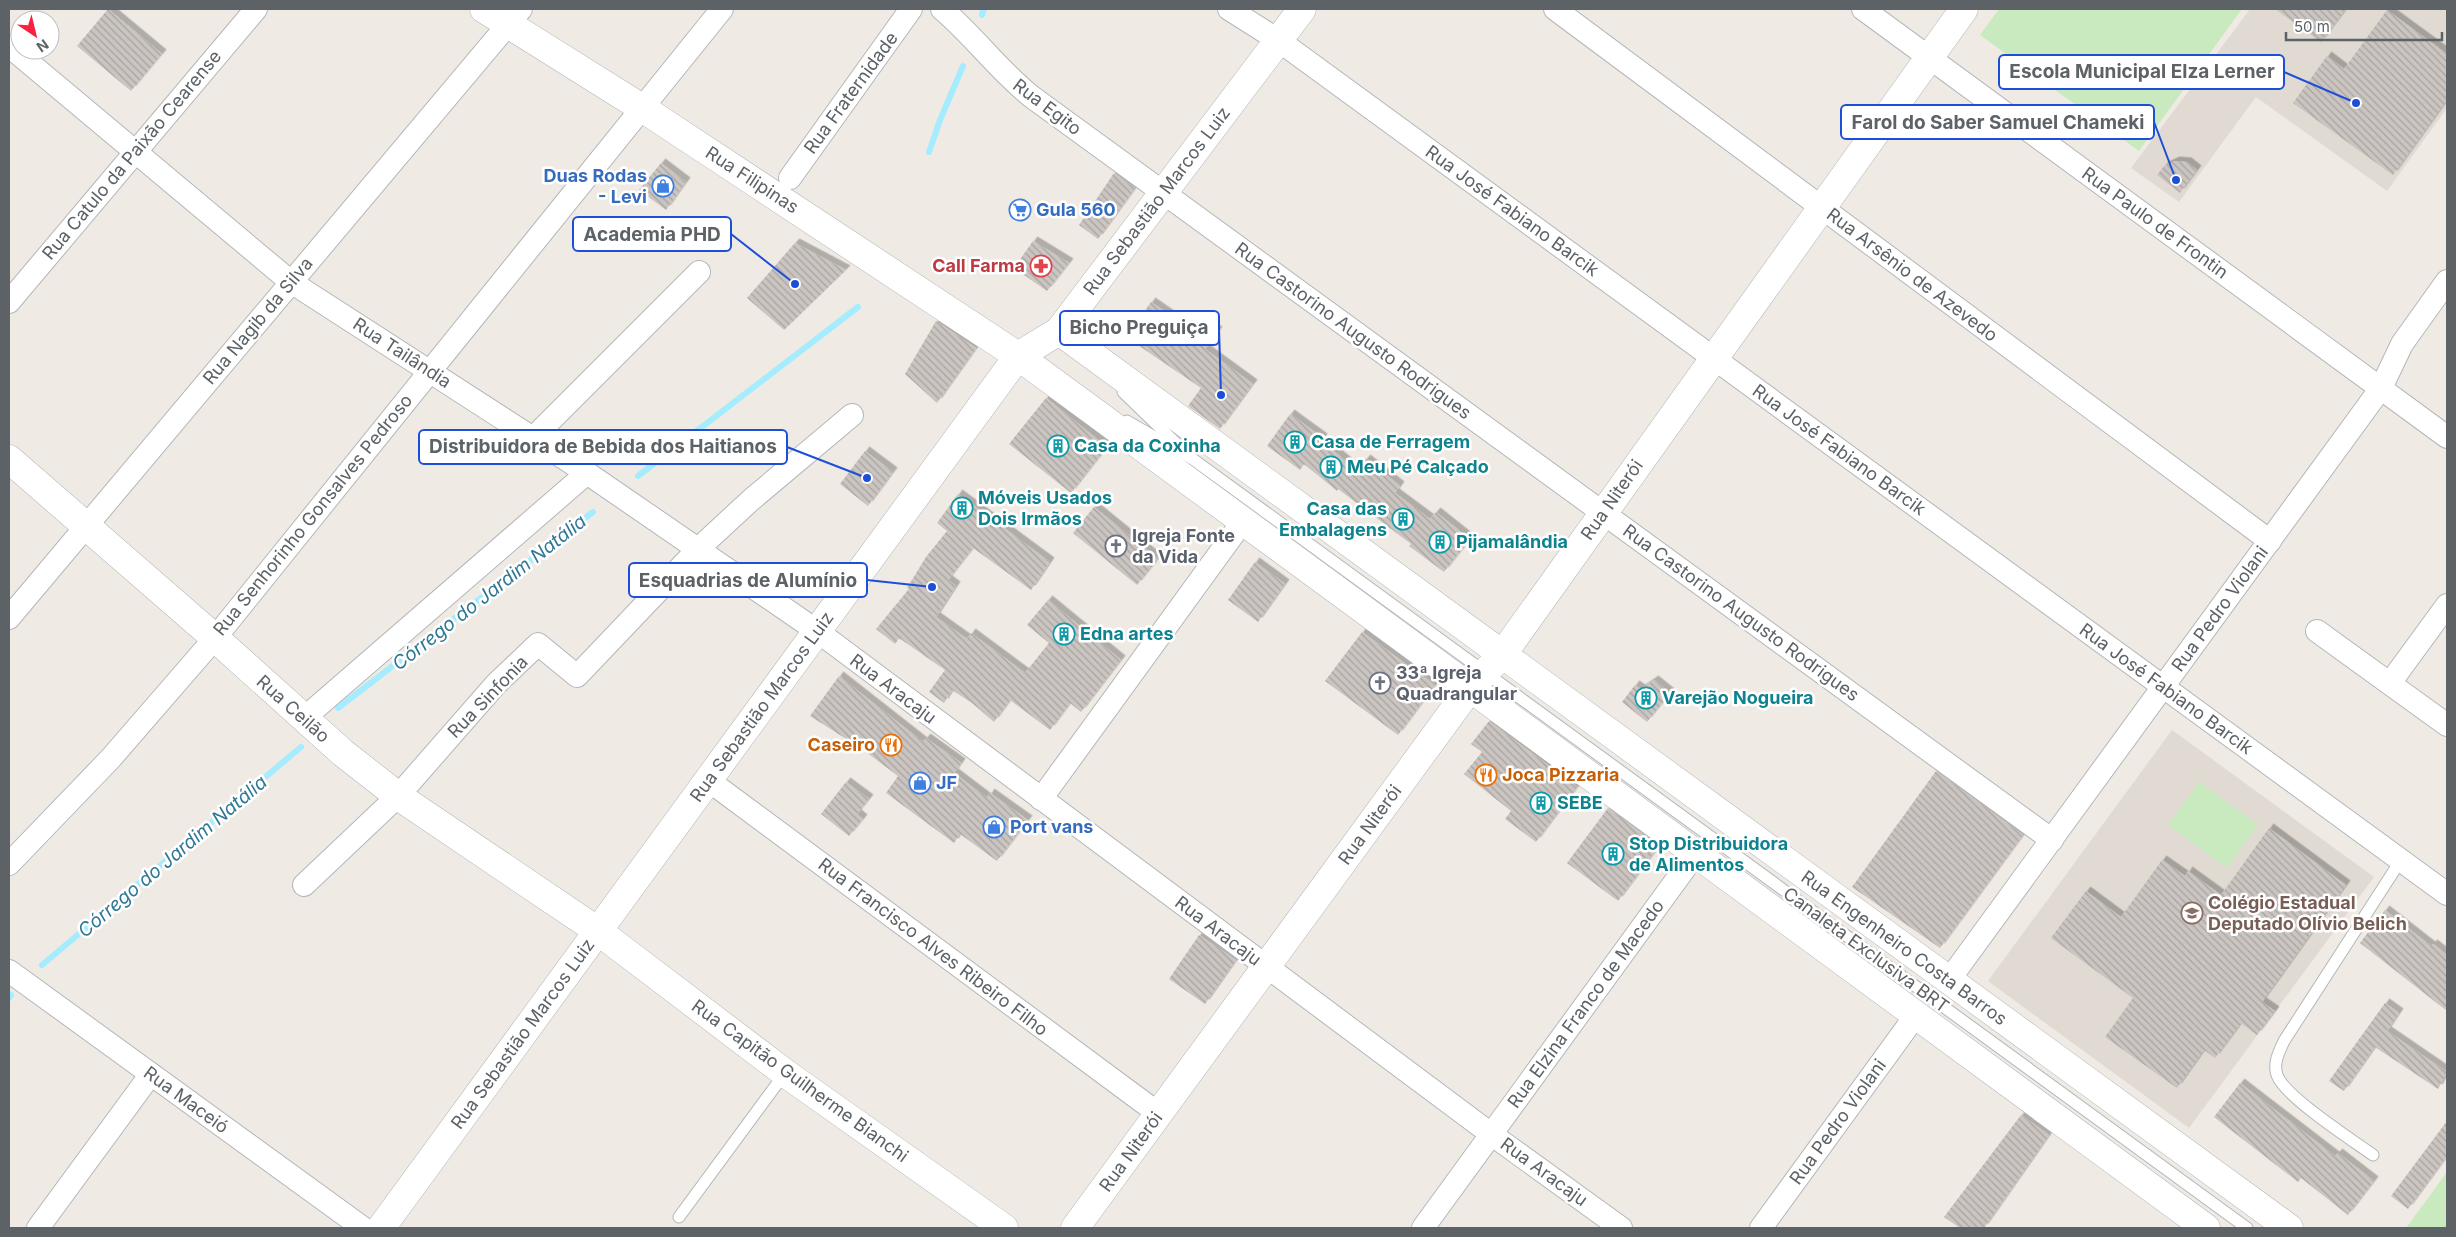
<svg xmlns="http://www.w3.org/2000/svg" width="2456" height="1237" viewBox="0 0 2456 1237" font-family="Inter,sans-serif">
<style>
.education{fill:#e0dad3}
.park{fill:#c8eabe}
.lines{fill:none;stroke-linecap:round;stroke-linejoin:round}
.stream{stroke:#a5ecff;stroke-width:6}
.building{fill:url(#building-back-hatch);filter:url(#shadow)}
.service-casing{stroke:#b2b7ba;stroke-width:13}
.minor-casing{stroke:#b2b7ba;stroke-width:24}
.tertiary-casing{stroke:#b2b7ba;stroke-width:29}
.secondary-casing{stroke:#b0b6ba;stroke-width:29}
.service{stroke:#fff;stroke-width:11}
.minor{stroke:#fff;stroke-width:22}
.tertiary{stroke:#fff;stroke-width:28}
.secondary{stroke:#fff;stroke-width:28}
.labels{text-anchor:middle;stroke-width:5;stroke-linejoin:round;paint-order:stroke}
.street-label{font-size:18px;fill:#5c6266;stroke:#fff}
.shop-label{font-size:18px;font-weight:bold;fill:#366cbe;stroke:#fff;text-anchor:start}
.health-label{font-size:18px;font-weight:bold;fill:#be3a42;stroke:#fff;text-anchor:end}
.culture-label{font-size:18px;font-weight:bold;fill:#0d838f;stroke:#fff;text-anchor:start}
.worship-label{font-size:18px;font-weight:bold;fill:#5b616d;stroke:#fff;text-anchor:start}
.food-label{font-size:18px;font-weight:bold;fill:#c56008;stroke:#fff;text-anchor:end}
.education-label{font-size:18px;font-weight:bold;fill:#785e54;stroke:#fff;text-anchor:start}
.water-label{font-size:19px;font-style:italic;fill:#2f7895;stroke:#fff}
.leader{fill:none;stroke:#1d4ed8;stroke-width:2}
.callout-dot{fill:#1d4ed8;stroke:#fff;stroke-width:2}
.callout{fill:#fff;stroke:#1d4ed8;stroke-width:2}
.callout-label{font-size:19px;text-anchor:middle;font-weight:bold;fill:#5c6266}
</style>
<defs>
<pattern id="building-back-hatch" width="6" height="6" patternUnits="userSpaceOnUse" patternTransform="scale(1.25)"><rect width="6" height="6" fill="#cbc5c1"/><path d="M-1 5l2 2M0 0l6 6M5-1l2 2" fill="none" stroke="#a8a3a1"/></pattern>
<filter id="shadow"><feDropShadow dx="4.5" dy="-4.5" stdDeviation="0" flood-color="#0004"/></filter>
</defs>
<rect width="100%" height="100%" fill="#f0eae4"/>
<g class="education">
<polygon points="2250,9 2447,9 2447,108 2387,191 2256,97 2179,202 2131,168"/>
<polygon points="2172,730 2374,877 2189,1128 1988,981"/>
</g>
<g class="park">
<polygon points="1999,9 2242,9 2139,151 1980,35"/>
<polygon points="2199,782 2258,825 2227,868 2168,825"/>
<polygon points="2447,1172 2447,1228 2406,1228"/>
</g>
<g class="lines">
<g class="stream">
<polyline points="982,15 984,9"/>
<polyline points="929,152 940,120 963,66"/>
<polyline points="638,476 858,307"/>
<polyline points="338,708 593,512"/>
<polyline points="42,965 301,747"/>
<polyline points="9,998 11,995"/>
</g>
</g>
<g class="building">
<polygon points="108,9 162,54 131,91 77,46"/>
<polygon points="2275,9 2346,9 2321,42"/>
<polygon points="2387,10 2447,54 2447,100 2393,175 2293,103 2327,56 2344,69"/>
<polygon points="2175,161 2187,162 2197,170 2180,193 2157,175 2164,166"/>
<polygon points="661,163 686,182 666,210 639,190"/>
<polygon points="1114,173 1135,188 1098,239 1079,225"/>
<polygon points="1033,241 1069,263 1047,291 1014,268"/>
<polygon points="795,243 846,270 784,330 747,298"/>
<polygon points="1151,302 1190,329 1198,317 1218,331 1205,349 1253,384 1220,429 1188,406 1201,388 1126,337"/>
<polygon points="936,321 976,348 937,403 905,374"/>
<polygon points="1046,398 1107,447 1071,493 1009,444"/>
<polygon points="1290,414 1323,438 1321,441 1357,470 1366,459 1400,486 1395,493 1430,519 1436,512 1470,539 1444,572 1409,546 1411,544 1338,489 1337,491 1304,464 1300,470 1267,446"/>
<polygon points="865,451 893,472 868,506 840,484"/>
<polygon points="958,494 1050,562 1031,590 973,548 948,580 956,586 936,617 967,639 971,633 1025,673 1049,643 1027,625 1048,600 1121,660 1081,712 1070,703 1050,730 1010,700 994,722 972,703 952,690 944,703 929,692 945,670 899,638 895,644 876,629 909,589 907,588 926,557 947,531 937,523"/>
<polygon points="1094,507 1158,559 1137,585 1073,533"/>
<polygon points="1255,562 1285,584 1258,622 1228,600"/>
<polygon points="1362,632 1435,685 1398,735 1325,681"/>
<polygon points="839,676 923,742 926,738 961,763 954,773 987,798 990,793 1028,820 997,861 960,834 954,843 886,793 898,776 862,749 810,716"/>
<polygon points="1654,680 1670,693 1647,722 1622,702 1635,685 1641,689"/>
<polygon points="1489,721 1577,787 1536,842 1505,819 1511,811 1464,774 1482,752 1471,744"/>
<polygon points="1936,771 2023,835 1940,948 1852,887"/>
<polygon points="846,782 869,799 857,814 863,819 849,836 821,814"/>
<polygon points="1608,808 1659,846 1618,901 1567,863"/>
<polygon points="2269,828 2346,885 2262,1002 2275,1011 2257,1035 2241,1023 2215,1058 2204,1050 2177,1088 2105,1037 2133,998 2051,938 2086,891 2121,917 2162,860 2185,876 2188,871 2221,895"/>
<polygon points="2385,910 2431,946 2433,944 2447,955 2447,1011 2360,943"/>
<polygon points="1199,935 1236,960 1205,1004 1169,979"/>
<polygon points="2385,1003 2399,1013 2387,1031 2447,1072 2438,1089 2375,1047 2344,1091 2329,1081"/>
<polygon points="2240,1083 2335,1156 2338,1153 2374,1181 2348,1215 2301,1178 2298,1182 2214,1117"/>
<polygon points="2021,1115 2049,1135 1984,1228 1960,1228 1944,1217"/>
<polygon points="2447,1121 2447,1156 2408,1209 2391,1196"/>
</g>
<g class="lines">
<g class="service-casing">
<g id="service">
<polyline points="1123,392 1180,447"/>
<polyline points="1127,421 1194,460 2247,1228"/>
<path d="M2373,1155C2352,1140 2284,1096 2277,1075C2273,1063 2279,1052 2284,1041L2401,860"/>
<polyline points="679,1217 785,1073"/>
</g>
</g>
<g class="minor-casing">
<g id="minor">
<path d="M942,9C974,36 999,71 1032,97L2052,840"/>
<polyline points="1229,9 1278,40 2447,894"/>
<polyline points="1555,9 2270,541"/>
<polyline points="1863,9 2447,437"/>
<polyline points="9,46 291,282 587,473 817,631 1491,1134 1621,1228"/>
<polyline points="790,178 911,9"/>
<polyline points="9,302 256,9"/>
<polyline points="533,438 699,272"/>
<polyline points="9,618 521,9"/>
<polyline points="2317,631 2447,725"/>
<polyline points="2390,683 2447,605"/>
<polyline points="303,719 587,473"/>
<polyline points="708,780 1159,1114"/>
<polyline points="1041,799 1243,521"/>
<polyline points="9,864 111,758 215,638 722,9"/>
<polyline points="304,885 398,796 496,684 538,644 577,676 698,549 751,500 852,415"/>
<polyline points="9,971 363,1228"/>
<polyline points="1949,980 2381,388 2402,344 2447,281"/>
<polyline points="38,1228 151,1074"/>
<polyline points="1423,1228 1696,853"/>
<polyline points="1761,1228 1916,1015"/>
</g>
</g>
<g class="tertiary-casing">
<g id="tertiary">
<polyline points="484,9 642,108 1018,356 2206,1228"/>
<polyline points="1059,331 2289,1228"/>
<polyline points="9,459 215,638 343,753 398,796 598,931 785,1073 1004,1228"/>
</g>
</g>
<g class="secondary-casing">
<g id="secondary">
<polyline points="381,1228 1018,356 1059,331 1302,9"/>
<polyline points="1075,1228 1470,688 1502,655 1964,9"/>
</g>
</g>
<use href="#service" class="service"/>
<use href="#minor" class="minor"/>
<use href="#tertiary" class="tertiary"/>
<use href="#secondary" class="secondary"/>
</g>
<defs>
<g id="shop-ring" transform="scale(1.125)"><circle r="9.5" fill="#fff" stroke="#3f7fe0" stroke-width="1.5"/><path d="M-5-2.5h2.3a2.7 3.5 0 0 1 5.4 0H5L5.5 6h-11ZM-1.5-2.5h3a1.5 2.3 0 0 0-3 0Z" fill="#3f7fe0"/></g>
<g id="supermarket-ring" transform="scale(1.125)"><circle r="9.5" fill="#fff" stroke="#3f7fe0" stroke-width="1.5"/><path d="M-6-5.5h2.5l.6 2H6L4.5 2H-2.5L-4.4-4H-6ZM-1.5 3.2a1.3 1.3 0 1 0 .1 0ZM3 3.2a1.3 1.3 0 1 0 .1 0Z" fill="#3f7fe0"/></g>
<g id="pharmacy-ring" transform="scale(1.125)"><circle r="9.5" fill="#fff" stroke="#e0444e" stroke-width="1.5"/><path d="M-2-6h4v4h4v4h-4v4h-4v-4h-4v-4h4Z" fill="#e0444e"/></g>
<g id="building-ring" transform="scale(1.125)"><circle r="9.5" fill="#fff" stroke="#0f9aa8" stroke-width="1.5"/><path d="M-4-6H4V6H1V3H-1V6H-4ZM-2.5-4.3h1.7v1.8h-1.7ZM.8-4.3h1.7v1.8H.8ZM-2.5-1h1.7V.8h-1.7ZM.8-1h1.7V.8H.8Z" fill="#0f9aa8"/></g>
<g id="church-ring" transform="scale(1.125)"><circle r="9.5" fill="#fff" stroke="#6b7280" stroke-width="1.5"/><path d="M-1.2-6h2.4v3.5h3.3v2.4h-3.3V6h-2.4V-.1h-3.3v-2.4h3.3Z" fill="#6b7280"/></g>
<g id="restaurant-ring" transform="scale(1.125)"><circle r="9.5" fill="#fff" stroke="#e8710a" stroke-width="1.5"/><path d="M-5-6h1v4h1v-4h1v4h1v-4h1v5L-1.5 .5V6h-2V.5L-5-1ZM5-6V6H3V1.5H1.5Q1.5-4 5-6Z" fill="#e8710a"/></g>
<g id="school-ring" transform="scale(1.125)"><circle r="9.5" fill="#fff" stroke="#8d6e63" stroke-width="1.5"/><path d="M0-5L7-2L0 1L-7-2ZM-4 1L0 2.5L4 1V4Q0 6-4 4Z" fill="#8d6e63"/></g>
</defs>
<g fill-rule="evenodd">
<use href="#shop-ring" x="663" y="186"/>
<use href="#supermarket-ring" x="1020" y="210"/>
<use href="#pharmacy-ring" x="1041" y="266"/>
<use href="#building-ring" x="1295" y="442"/>
<use href="#building-ring" x="1058" y="446"/>
<use href="#building-ring" x="1331" y="467"/>
<use href="#building-ring" x="962" y="508"/>
<use href="#building-ring" x="1403" y="519"/>
<use href="#building-ring" x="1440" y="542"/>
<use href="#church-ring" x="1116" y="546"/>
<use href="#building-ring" x="1064" y="634"/>
<use href="#church-ring" x="1380" y="683"/>
<use href="#building-ring" x="1646" y="698"/>
<use href="#restaurant-ring" x="891" y="745"/>
<use href="#restaurant-ring" x="1486" y="775"/>
<use href="#shop-ring" x="920" y="783"/>
<use href="#building-ring" x="1541" y="803"/>
<use href="#shop-ring" x="994" y="827"/>
<use href="#building-ring" x="1613" y="854"/>
<use href="#school-ring" x="2192" y="913"/>
</g>
<g class="labels">
<g class="street-label">
<text transform="translate(851 93) rotate(-54)" y="6">Rua Fraternidade</text>
<text transform="translate(1047 107) rotate(37)" y="6">Rua Egito</text>
<text transform="translate(132 155) rotate(-50)" y="6">Rua Catulo da Paixão Cearense</text>
<text transform="translate(752 180) rotate(33)" y="6">Rua Filipinas</text>
<text transform="translate(1157 201) rotate(-53)" y="6">Rua Sebastião Marcos Luiz</text>
<text transform="translate(1512 211) rotate(36)" y="6">Rua José Fabiano Barcik</text>
<text transform="translate(2155 223) rotate(36)" y="6">Rua Paulo de Frontin</text>
<text transform="translate(1912 275) rotate(37)" y="6">Rua Arsênio de Azevedo</text>
<text transform="translate(258 321) rotate(-50)" y="6">Rua Nagib da Silva</text>
<text transform="translate(1353 331) rotate(36)" y="6">Rua Castorino Augusto Rodrigues</text>
<text transform="translate(402 353) rotate(33)" y="6">Rua Tailândia</text>
<text transform="translate(1839 450) rotate(36)" y="6">Rua José Fabiano Barcik</text>
<text transform="translate(1612 500) rotate(-55)" y="6">Rua Niterói</text>
<text transform="translate(313 515) rotate(-51)" y="6">Rua Senhorinho Gonsalves Pedroso</text>
<text transform="translate(2220 609) rotate(-54)" y="6">Rua Pedro Violani</text>
<text transform="translate(1741 613) rotate(36)" y="6">Rua Castorino Augusto Rodrigues</text>
<text transform="translate(893 689) rotate(37)" y="6">Rua Aracaju</text>
<text transform="translate(2166 689) rotate(36)" y="6">Rua José Fabiano Barcik</text>
<text transform="translate(488 697) rotate(-46)" y="6">Rua Sinfonia</text>
<text transform="translate(762 707) rotate(-54)" y="6">Rua Sebastião Marcos Luiz</text>
<text transform="translate(293 709) rotate(42)" y="6">Rua Ceilão</text>
<text transform="translate(1370 825) rotate(-54)" y="6">Rua Niterói</text>
<text transform="translate(1218 931) rotate(37)" y="6">Rua Aracaju</text>
<text transform="translate(933 947) rotate(37)" y="6">Rua Francisco Alves Ribeiro Filho</text>
<text transform="translate(1904 948) rotate(36)" y="6">Rua Engenheiro Costa Barros</text>
<text transform="translate(1866 950) rotate(36)" y="6">Canaleta Exclusiva BRT</text>
<text transform="translate(1586 1004) rotate(-54)" y="6">Rua Elzina Franco de Macedo</text>
<text transform="translate(523 1034) rotate(-54)" y="6">Rua Sebastião Marcos Luiz</text>
<text transform="translate(800 1081) rotate(36)" y="6">Rua Capitão Guilherme Bianchi</text>
<text transform="translate(186 1100) rotate(36)" y="6">Rua Maceió</text>
<text transform="translate(1838 1122) rotate(-54)" y="6">Rua Pedro Violani</text>
<text transform="translate(1131 1152) rotate(-54)" y="6">Rua Niterói</text>
<text transform="translate(1544 1172) rotate(36)" y="6">Rua Aracaju</text>
</g>
<g class="shop-label">
<text x="647" y="182" text-anchor="end">Duas Rodas<tspan x="647" dy="21">- Levi</tspan></text>
<text x="1036" y="216">Gula 560</text>
<text x="936" y="789">JF</text>
<text x="1010" y="833">Port vans</text>
</g>
<g class="health-label">
<text x="1025" y="272">Call Farma</text>
</g>
<g class="culture-label">
<text x="1311" y="448">Casa de Ferragem</text>
<text x="1074" y="452">Casa da Coxinha</text>
<text x="1347" y="473">Meu Pé Calçado</text>
<text x="978" y="504">Móveis Usados<tspan x="978" dy="21">Dois Irmãos</tspan></text>
<text x="1387" y="515" text-anchor="end">Casa das<tspan x="1387" dy="21">Embalagens</tspan></text>
<text x="1456" y="548">Pijamalândia</text>
<text x="1080" y="640">Edna artes</text>
<text x="1662" y="704">Varejão Nogueira</text>
<text x="1557" y="809">SEBE</text>
<text x="1629" y="850">Stop Distribuidora<tspan x="1629" dy="21">de Alimentos</tspan></text>
</g>
<g class="worship-label">
<text x="1132" y="542">Igreja Fonte<tspan x="1132" dy="21">da Vida</tspan></text>
<text x="1396" y="679">33ª Igreja<tspan x="1396" dy="21">Quadrangular</tspan></text>
</g>
<g class="food-label">
<text x="875" y="751">Caseiro</text>
<text x="1502" y="781" text-anchor="start">Joca Pizzaria</text>
</g>
<g class="education-label">
<text x="2208" y="909">Colégio Estadual<tspan x="2208" dy="21">Deputado Olívio Belich</tspan></text>
</g>
<g class="water-label">
<text transform="translate(489 592) rotate(-38)" y="7">Córrego do Jardim Natália</text>
<text transform="translate(172 856) rotate(-40)" y="7">Córrego do Jardim Natália</text>
</g>
</g>
<path class="leader" d="M2356 103L2284 72M2176 180L2154 122M795 284L731 234M1221 395L1219 328M867 478L787 447M932 587L867 580"/>
<g class="callout-dot">
<circle cx="2356" cy="103" r="5"/>
<circle cx="2176" cy="180" r="5"/>
<circle cx="795" cy="284" r="5"/>
<circle cx="1221" cy="395" r="5"/>
<circle cx="867" cy="478" r="5"/>
<circle cx="932" cy="587" r="5"/>
</g>
<g class="callout">
<rect x="1999" y="55" width="285" height="34" rx="5"/>
<rect x="1841" y="105" width="313" height="34" rx="5"/>
<rect x="573" y="217" width="158" height="34" rx="5"/>
<rect x="1060" y="311" width="159" height="34" rx="5"/>
<rect x="419" y="430" width="368" height="34" rx="5"/>
<rect x="629" y="563" width="238" height="34" rx="5"/>
</g>
<g class="callout-label">
<text x="2142" y="78">Escola Municipal Elza Lerner</text>
<text x="1998" y="129">Farol do Saber Samuel Chameki</text>
<text x="652" y="241">Academia PHD</text>
<text x="1139" y="334">Bicho Preguiça</text>
<text x="603" y="453">Distribuidora de Bebida dos Haitianos</text>
<text x="748" y="587">Esquadrias de Alumínio</text>
</g>
<rect width="2456" height="1237" fill="none" stroke="#5c6266" stroke-width="20"/>
<g transform="translate(35 35) rotate(145)"><circle r="24" fill="#ffffff" stroke="#bec0c2"/>
<path d="M0-4L9 19L0 12L-9 19Z" fill="#f92140"/>
<text y="-8" font-size="14" font-weight="bold" text-anchor="middle" fill="#5c6266">N</text>
</g>
<path d="M2286 32v8h156v-8" fill="none" stroke="#5c6266" stroke-width="2.5"/>
<text x="2294" y="32" font-size="15" fill="#5c6266" stroke="#ffffff" stroke-width="4" paint-order="stroke">50 m</text>
</svg>
